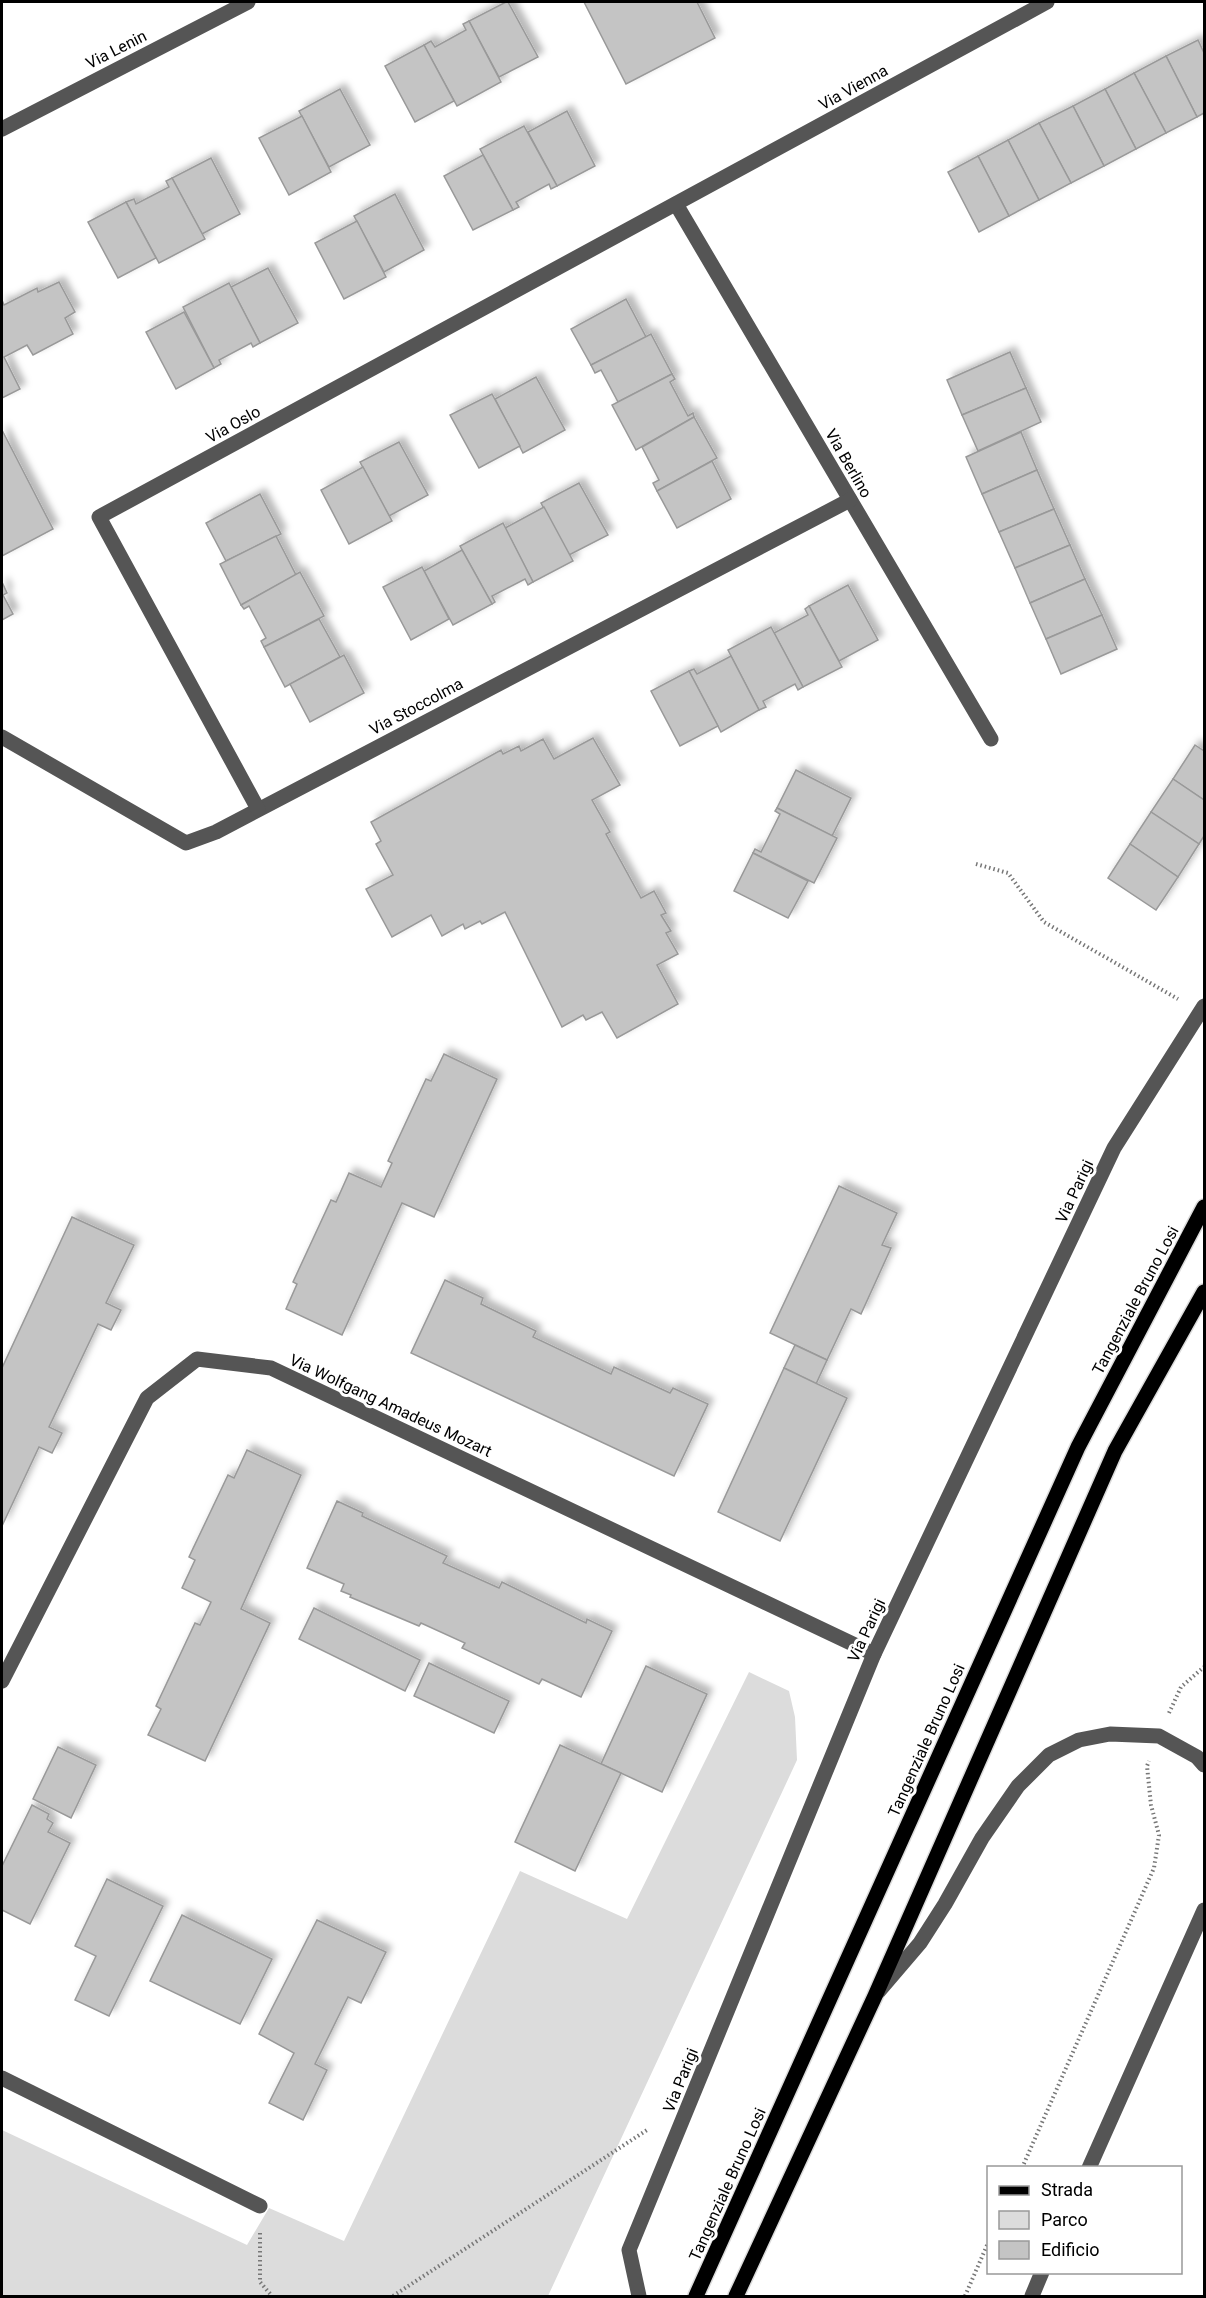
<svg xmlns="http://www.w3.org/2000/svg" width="1206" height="2298" viewBox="0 0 1206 2298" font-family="Roboto,sans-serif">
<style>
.green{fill:#dcdcdc}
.building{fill:#c4c4c4;stroke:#999;stroke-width:1.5;filter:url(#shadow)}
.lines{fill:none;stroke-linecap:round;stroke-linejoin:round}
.major-casing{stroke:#dbdbdb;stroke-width:18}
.path{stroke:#777;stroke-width:4;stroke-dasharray:1.5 3;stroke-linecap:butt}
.minor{stroke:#555;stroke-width:15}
.major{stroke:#000;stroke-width:15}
.labels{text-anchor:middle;stroke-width:6;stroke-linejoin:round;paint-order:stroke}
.street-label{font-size:16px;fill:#000;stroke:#fff}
</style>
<defs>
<filter id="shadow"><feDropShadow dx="5.5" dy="-5.5" stdDeviation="3" flood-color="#0004"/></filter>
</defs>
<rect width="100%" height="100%" fill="#fff"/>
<polygon class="green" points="749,1672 789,1691 795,1717 797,1760 548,2296 2,2296 2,2130 247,2245 269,2208 344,2241 520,1871 627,1919"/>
<g class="building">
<polygon points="506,2 508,2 538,57 499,77 469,21"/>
<polygon points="584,2 697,2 715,38 626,84"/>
<polygon points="469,21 501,82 457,106 424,45 431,41 435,47 466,30 463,24"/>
<polygon points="1198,40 1204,53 1204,113 1197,117 1166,56"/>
<polygon points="424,45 454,101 415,122 385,66"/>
<polygon points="1166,56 1197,117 1166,133 1134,73"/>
<polygon points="1134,73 1166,133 1136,149 1105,89"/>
<polygon points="340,89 370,145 329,167 299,111"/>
<polygon points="1105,89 1136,149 1104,166 1073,106"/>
<polygon points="1073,106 1104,166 1071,183 1039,123"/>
<polygon points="567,111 595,166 557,186 528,132"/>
<polygon points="302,116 331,172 289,195 259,138"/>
<polygon points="1039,123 1071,183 1039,200 1008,140"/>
<polygon points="524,126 557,186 551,189 549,184 516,202 519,207 513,210 480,149"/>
<polygon points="1008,140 1039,200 1009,216 978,156"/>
<polygon points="483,155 513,210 473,230 444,176"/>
<polygon points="978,156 1009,216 979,232 948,172"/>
<polygon points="211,158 240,214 202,234 172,178"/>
<polygon points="172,178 205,239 159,263 126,202 134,199 136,204 169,187 166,181"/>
<polygon points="395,194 424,250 384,272 354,216"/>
<polygon points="126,202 156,258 118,278 88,222"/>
<polygon points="357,221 386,277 344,299 315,243"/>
<polygon points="268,268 298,323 260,343 231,287"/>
<polygon points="59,282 75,312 65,318 73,334 33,355 27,345 4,357 20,389 2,398 2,300 4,305 37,288 38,292"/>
<polygon points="229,283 260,343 253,347 251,343 219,360 221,364 214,368 183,307"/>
<polygon points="626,299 646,337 591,365 571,329"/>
<polygon points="184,312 214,368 176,389 146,332"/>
<polygon points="651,334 672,374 618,402 601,370 595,373 591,365"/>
<polygon points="1010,352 1026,388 962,415 947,380"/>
<polygon points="672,374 675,379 670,382 688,416 693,413 694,417 636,450 612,405"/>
<polygon points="536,377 565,430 523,453 495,399"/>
<polygon points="1026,388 1041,422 978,451 962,415"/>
<polygon points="492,394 520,446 479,468 450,415"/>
<polygon points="694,417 717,458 657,491 653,483 659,480 642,447"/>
<polygon points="2,430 53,529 2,556"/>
<polygon points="1021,432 1037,470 982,494 966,457"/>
<polygon points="399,442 428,495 389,516 360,462"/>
<polygon points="712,461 731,499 677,528 657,491"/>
<polygon points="363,467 392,521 349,544 321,490"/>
<polygon points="1037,470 1054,509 999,532 982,494"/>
<polygon points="579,483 608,535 569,555 541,503"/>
<polygon points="260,494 281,534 226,561 206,523"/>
<polygon points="544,507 573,561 533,582 505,528"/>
<polygon points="1054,509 1070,545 1015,568 999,532"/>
<polygon points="503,523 533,582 528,585 525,579 492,596 495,602 492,604 460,546"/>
<polygon points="276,536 296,575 241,605 220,564"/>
<polygon points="1070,545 1085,579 1030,603 1015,568"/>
<polygon points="462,550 492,604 453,625 424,571"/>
<polygon points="422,567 449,619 411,640 383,587"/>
<polygon points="300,572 324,616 264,647 261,641 266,638 249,606 244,609 241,605"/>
<polygon points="1085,579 1102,615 1046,639 1030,603"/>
<polygon points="2,582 7,593 3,595 13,614 2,620"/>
<polygon points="848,585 878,640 839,661 809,606"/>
<polygon points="809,606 842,667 803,687 774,633 808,615 805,609"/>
<polygon points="1102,615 1117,649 1061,674 1046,639"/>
<polygon points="319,619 340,657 285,687 264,647"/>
<polygon points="771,627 803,687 798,690 795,684 763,701 766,707 759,710 728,650"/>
<polygon points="344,655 364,693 310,722 290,684"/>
<polygon points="731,656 759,710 721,732 689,671 694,669 697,674"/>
<polygon points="689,671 718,726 680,746 651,691"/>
<polygon points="593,738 620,785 592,800 610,832 606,834 641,898 654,891 666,913 661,915 671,931 666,933 678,954 657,965 678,1004 617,1038 602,1012 586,1020 583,1015 562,1027 505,912 482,924 480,921 465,929 463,924 442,936 431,915 392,937 366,889 393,875 376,844 381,841 371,822 501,750 503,754 519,746 521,751 543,739 554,759"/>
<polygon points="1195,745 1204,751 1204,800 1173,779"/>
<polygon points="796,770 851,798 832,836 777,808"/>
<polygon points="1173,779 1204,800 1204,836 1199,844 1151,812"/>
<polygon points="777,808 837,838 814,883 753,853 755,849 761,852 780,814 775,811"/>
<polygon points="1151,812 1199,844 1178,877 1130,844"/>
<polygon points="1130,844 1178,877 1156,910 1108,878"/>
<polygon points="753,853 808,881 788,918 734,891"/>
<polygon points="444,1054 497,1079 434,1217 402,1203 342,1335 286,1309 297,1284 293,1282 331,1200 336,1202 349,1173 381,1187 392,1163 388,1161 426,1079 431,1081"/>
<polygon points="839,1186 897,1213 882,1245 891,1248 861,1314 851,1309 827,1360 770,1333"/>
<polygon points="72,1217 134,1245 106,1303 121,1310 111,1330 98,1324 49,1427 62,1433 52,1453 39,1447 2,1526 2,1368"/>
<polygon points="445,1280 483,1298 481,1304 536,1331 533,1337 611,1374 614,1367 670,1393 673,1388 708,1404 674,1476 411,1353"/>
<polygon points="795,1345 827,1360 816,1384 784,1368"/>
<polygon points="784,1368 847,1398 780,1541 718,1512"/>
<polygon points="247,1450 301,1475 241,1609 270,1623 205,1761 148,1735 161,1709 156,1706 195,1623 200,1625 211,1602 182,1588 195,1560 189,1557 228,1475 234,1478"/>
<polygon points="337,1501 363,1513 362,1516 447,1556 443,1563 499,1588 502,1582 586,1623 587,1619 612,1631 581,1697 542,1679 539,1684 462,1648 465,1643 421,1623 419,1626 350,1597 351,1595 341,1591 344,1584 307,1568"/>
<polygon points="314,1608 420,1660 405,1691 299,1639"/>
<polygon points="429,1663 509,1701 494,1733 414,1696"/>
<polygon points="646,1666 707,1694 662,1792 601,1764"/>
<polygon points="560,1745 621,1773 575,1871 515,1842"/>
<polygon points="58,1747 96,1765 71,1818 33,1799"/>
<polygon points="32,1805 49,1814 47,1819 53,1823 48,1832 70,1843 30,1924 2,1910 2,1866"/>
<polygon points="107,1879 163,1906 109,2016 75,2000 96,1956 75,1946"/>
<polygon points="182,1915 272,1959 240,2024 150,1981"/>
<polygon points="317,1920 386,1952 361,2003 348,1997 315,2064 327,2070 303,2120 269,2103 294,2053 259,2034"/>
</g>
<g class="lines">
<g class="major-casing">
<g id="major">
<polyline points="696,2296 1078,1447 1204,1207"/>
<polyline points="736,2296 875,1996 1115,1451 1204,1292"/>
</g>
</g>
<g class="path">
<polyline points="976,864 1008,873 1044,922 1178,999"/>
<polyline points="1169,1713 1181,1687 1204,1667"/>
<polyline points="1022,2168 1154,1868 1159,1835 1151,1805 1147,1766 1149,1761"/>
<polyline points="260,2233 260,2282 272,2296"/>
<polyline points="393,2296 647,2130"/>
<polyline points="965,2296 988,2243"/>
</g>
<g class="minor">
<polyline points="2,129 248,2"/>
<polyline points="676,204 991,739"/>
<polyline points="2,737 186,843 216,832 850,500"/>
<polyline points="258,809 99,517 1047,2"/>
<polyline points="2,1681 147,1398 197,1359 271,1368 874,1654"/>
<polyline points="879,1991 920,1943 945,1904 982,1838 1018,1786 1049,1755 1079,1740 1110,1734 1159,1736 1197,1757 1204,1765"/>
<polyline points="2,2078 260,2206"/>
<polyline points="1089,2168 1204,1910"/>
<polyline points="639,2296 629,2250 874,1654 1114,1148 1204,1006"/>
<polyline points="1032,2296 1042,2272"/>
</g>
<use href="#major" class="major"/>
</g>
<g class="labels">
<g class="street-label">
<text transform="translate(116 49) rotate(-27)" y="6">Via Lenin</text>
<text transform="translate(853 87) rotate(-29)" y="6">Via Vienna</text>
<text transform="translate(233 424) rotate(-29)" y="6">Via Oslo</text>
<text transform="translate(849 463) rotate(60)" y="6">Via Berlino</text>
<text transform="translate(416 706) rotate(-28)" y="6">Via Stoccolma</text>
<text transform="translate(1074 1191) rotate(-65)" y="6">Via Parigi</text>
<text transform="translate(1135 1300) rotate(-62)" y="6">Tangenziale Bruno Losi</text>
<text transform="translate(391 1405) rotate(25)" y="6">Via Wolfgang Amadeus Mozart</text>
<text transform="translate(866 1630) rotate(-65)" y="6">Via Parigi</text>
<text transform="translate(926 1740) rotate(-66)" y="6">Tangenziale Bruno Losi</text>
<text transform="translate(680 2080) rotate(-68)" y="6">Via Parigi</text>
<text transform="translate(727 2184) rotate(-66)" y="6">Tangenziale Bruno Losi</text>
</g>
</g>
<rect width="1206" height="2298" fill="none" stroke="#000000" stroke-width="6"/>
<rect x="987" y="2166" width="195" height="108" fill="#ffffff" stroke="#999999" stroke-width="1.5"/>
<rect x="999" y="2186" width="30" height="9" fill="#000000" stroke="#999999" stroke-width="1.5"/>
<text x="1041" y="2196" font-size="18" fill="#000000">Strada</text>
<rect x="999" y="2211" width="30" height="18" fill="#dcdcdc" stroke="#999999" stroke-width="1.5"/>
<text x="1041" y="2226" font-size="18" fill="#000000">Parco</text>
<rect x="999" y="2241" width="30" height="18" fill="#c4c4c4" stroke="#999999" stroke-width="1.5"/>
<text x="1041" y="2256" font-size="18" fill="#000000">Edificio</text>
</svg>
